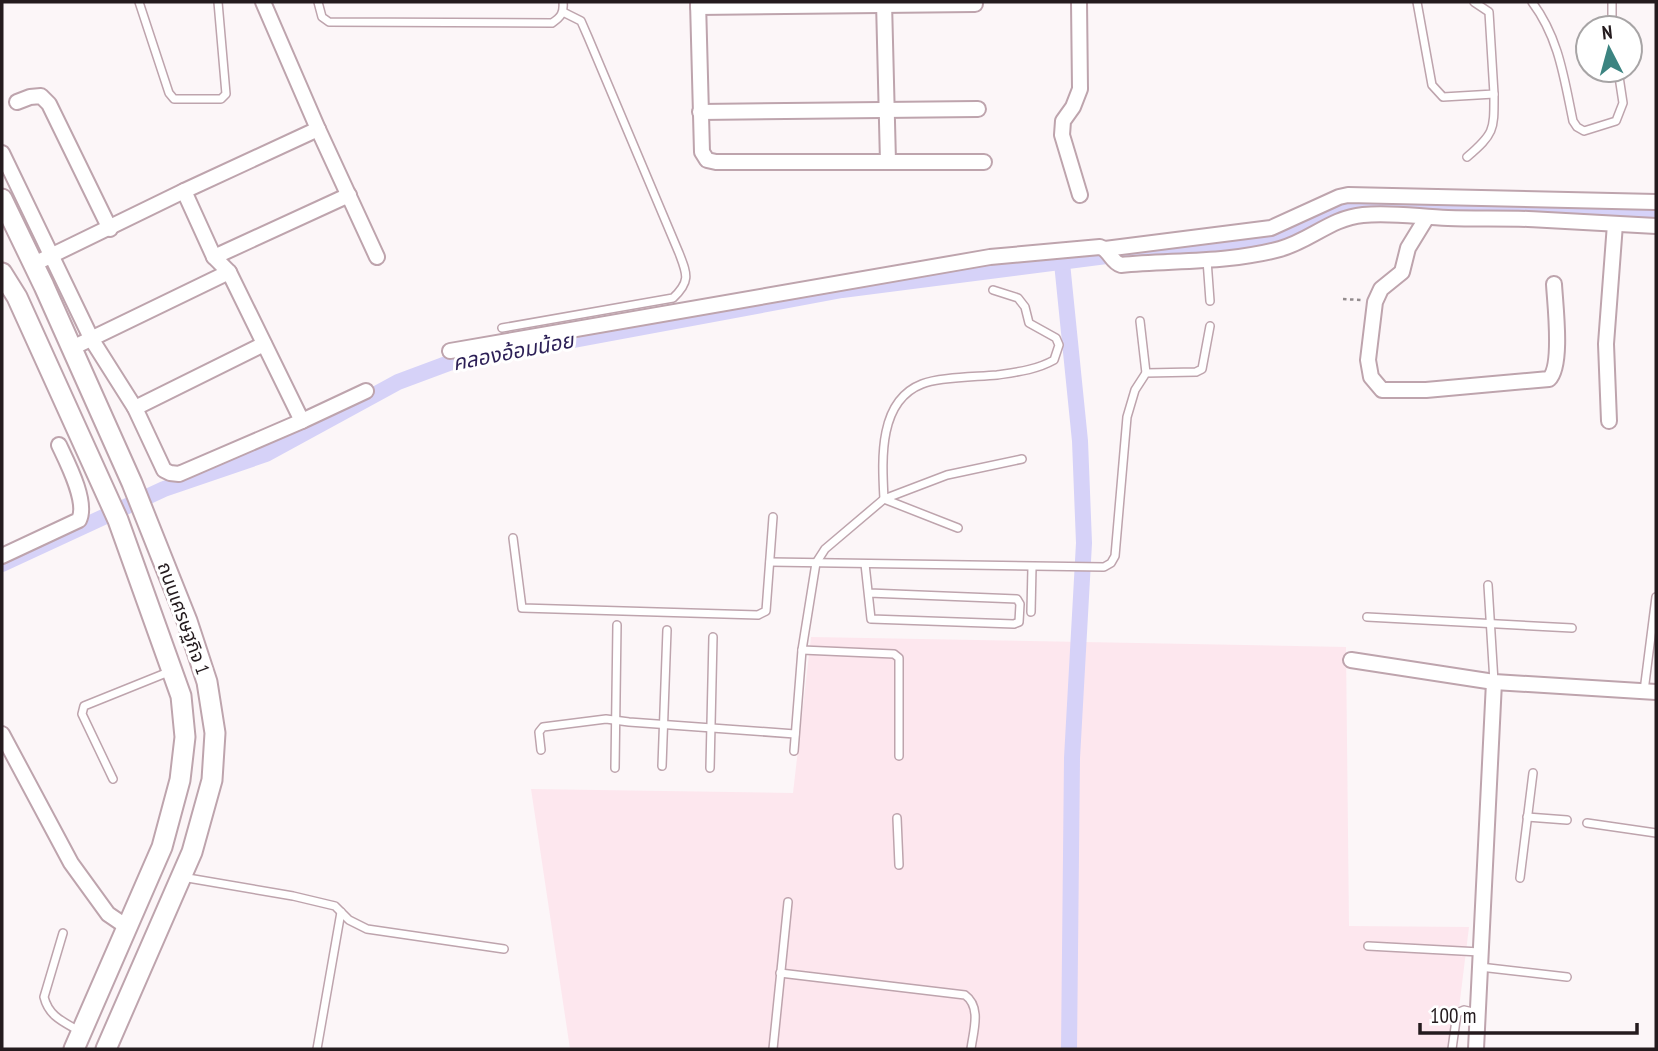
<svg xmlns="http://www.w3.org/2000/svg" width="1658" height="1051" viewBox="0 0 1658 1051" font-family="'PT Sans Narrow','Noto Sans Thai',sans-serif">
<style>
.built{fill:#fde7ee}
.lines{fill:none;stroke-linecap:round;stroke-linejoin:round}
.canal{stroke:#d6d2f8;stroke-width:16}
.lane-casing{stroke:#bea4ad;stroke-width:10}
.street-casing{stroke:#bea4ad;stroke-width:18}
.secondary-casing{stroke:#bea4ad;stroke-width:23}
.path{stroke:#938c8e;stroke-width:2.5;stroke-dasharray:3.5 3.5;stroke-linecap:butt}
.lane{stroke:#fff;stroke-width:7}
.street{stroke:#fff;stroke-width:14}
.secondary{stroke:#fff;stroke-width:19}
.labels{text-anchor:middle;stroke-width:6;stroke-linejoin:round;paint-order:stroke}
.street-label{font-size:19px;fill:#241b1e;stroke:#fff}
.water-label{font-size:21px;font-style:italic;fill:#2c1f56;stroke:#fff}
</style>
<rect width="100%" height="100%" fill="#fcf6f8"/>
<polygon class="built" points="811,637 1346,647 1349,926 1469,927 1454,1049 570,1049 531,789 793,793"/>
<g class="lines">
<g class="canal">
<polyline points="1062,263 1080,441 1084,543 1072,758 1069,1049"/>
<polyline points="2,564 164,489 266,454 398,382 449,363 842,290 1161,249 1266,240 1342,206 1384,203 1656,211"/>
</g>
<g class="lane-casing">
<g id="lane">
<polyline points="139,2 169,93 174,99 221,99 226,94 218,2"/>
<path d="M318,2L322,17L329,22L552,23C561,17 564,13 563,2"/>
<polyline points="1417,2 1432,85 1443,97 1494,94 1489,12 1474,2"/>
<path d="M1532,2C1559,38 1564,78 1573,121L1577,127L1584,131L1616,121L1623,103L1618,70"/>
<polyline points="1612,2 1612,28"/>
<path d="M1467,157C1495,133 1494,130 1494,94"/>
<polyline points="1207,260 1210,301"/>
<polyline points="1140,321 1146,373"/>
<path d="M502,328L673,298C691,281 687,274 679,253L588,37L581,21L563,12"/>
<path d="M958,528L884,499C882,460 878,401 922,384C939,377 977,377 997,375C1017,372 1036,370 1054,360L1059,345L1056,338L1029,323L1025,307L1018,298L993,290"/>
<polyline points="513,538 522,608 758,615 766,611 773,517"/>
<polyline points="770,562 1104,567 1111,563 1115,556 1127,417 1135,390 1146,373 1196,372 1202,369 1210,326"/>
<polyline points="865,564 871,619 1014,624 1019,622 1020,604 1017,599 869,593"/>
<polyline points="1488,585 1494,682"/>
<polyline points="1031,612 1032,567"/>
<polyline points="1367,617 1572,628"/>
<polyline points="802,650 894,654 899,658 899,756"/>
<polyline points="1644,691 1656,597"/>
<polyline points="541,750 539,732 543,727 606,719 629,722 795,734"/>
<polyline points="794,751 802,650 816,563 825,549 884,499 947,475 1022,459"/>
<polyline points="662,766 667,630"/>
<polyline points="615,768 617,625"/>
<polyline points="710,768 713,637"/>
<polyline points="113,779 82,714 84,706 171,671"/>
<polyline points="1527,817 1567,820"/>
<polyline points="897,818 899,865"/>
<polyline points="1587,823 1656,833"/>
<polyline points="182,877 293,896 335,906 349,920 367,929 504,949"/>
<polyline points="1520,878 1533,773"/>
<path d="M63,933L44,997C49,1017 64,1022 81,1032"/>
<polyline points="1368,946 1480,952"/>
<polyline points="1480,967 1567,977"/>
<path d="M780,973L965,995C982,1007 973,1032 971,1049"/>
<polyline points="317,1049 341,912"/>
<polyline points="773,1049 788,902"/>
<polyline points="1452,1049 1457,1013 1464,1010 1477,1013"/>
</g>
</g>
<g class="street-casing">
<g id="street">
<polyline points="263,2 318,129 377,257"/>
<polyline points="698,2 702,152 707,160 716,162 984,162"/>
<polyline points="884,2 888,162"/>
<polyline points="1079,2 1080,89 1073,107 1063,121 1062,135 1080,195"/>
<polyline points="698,7 975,4"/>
<polyline points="17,102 30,97 41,96 49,104 110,229"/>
<polyline points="700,112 978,109"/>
<polyline points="2,153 92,340 135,408 164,470 170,473 179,474 302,421 366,391"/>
<path d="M1427,217L1408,248L1402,272L1381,289L1375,302L1368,360L1371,377L1382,390H1426L1549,379C1563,366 1555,304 1554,284"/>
<polyline points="1105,249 1271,228 1339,197 1348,195 1656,202"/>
<polyline points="214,257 349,195"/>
<polyline points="34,264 184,191"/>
<polyline points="72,348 229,272"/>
<path d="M450,351L990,257L1100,247C1110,250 1111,262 1121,265C1173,260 1228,263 1280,249C1310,241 1331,218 1363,215C1391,212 1419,217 1448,218C1475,219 1501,218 1528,219C1571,221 1614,224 1656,226"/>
<polyline points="135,408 264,344"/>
<polyline points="302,421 229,272 214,257 184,191 318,129"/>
<polyline points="1609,421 1606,344 1615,224"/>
<path d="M2,556L79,520C88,502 67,462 59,445"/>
<polyline points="1351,660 1494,682 1656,692"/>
<polyline points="2,734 71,863 108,914 127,927"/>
<polyline points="1476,1049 1494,682"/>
</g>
</g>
<g class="secondary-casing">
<g id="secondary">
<polyline points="2,199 44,286 132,483 187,621 207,682 215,733 212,780 192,852 106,1049"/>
<polyline points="2,273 17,297 118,520 181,696 185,737 180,780 162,847 74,1049"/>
</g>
</g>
<polyline class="path" points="1343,299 1361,300"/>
<use href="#lane" class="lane"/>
<use href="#street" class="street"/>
<use href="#secondary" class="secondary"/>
</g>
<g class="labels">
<g class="street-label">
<text transform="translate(184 618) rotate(70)" y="7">ถนนเศรษฐกิจ 1</text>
</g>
<g class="water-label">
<text transform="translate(513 352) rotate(-11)" y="7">คลองอ้อมน้อย</text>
</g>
</g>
<rect width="1658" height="1051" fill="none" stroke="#241b1e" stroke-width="7"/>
<g transform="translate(1609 49) rotate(354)"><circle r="33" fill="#ffffff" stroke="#a7a4a5" stroke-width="2"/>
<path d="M0-5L12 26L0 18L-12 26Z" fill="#3c8481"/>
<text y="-10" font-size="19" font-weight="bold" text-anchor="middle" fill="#241b1e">N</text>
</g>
<path d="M1420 1023v10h217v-10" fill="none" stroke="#241b1e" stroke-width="3.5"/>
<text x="1430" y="1023" font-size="21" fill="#241b1e" stroke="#ffffff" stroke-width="5" paint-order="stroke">100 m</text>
</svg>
